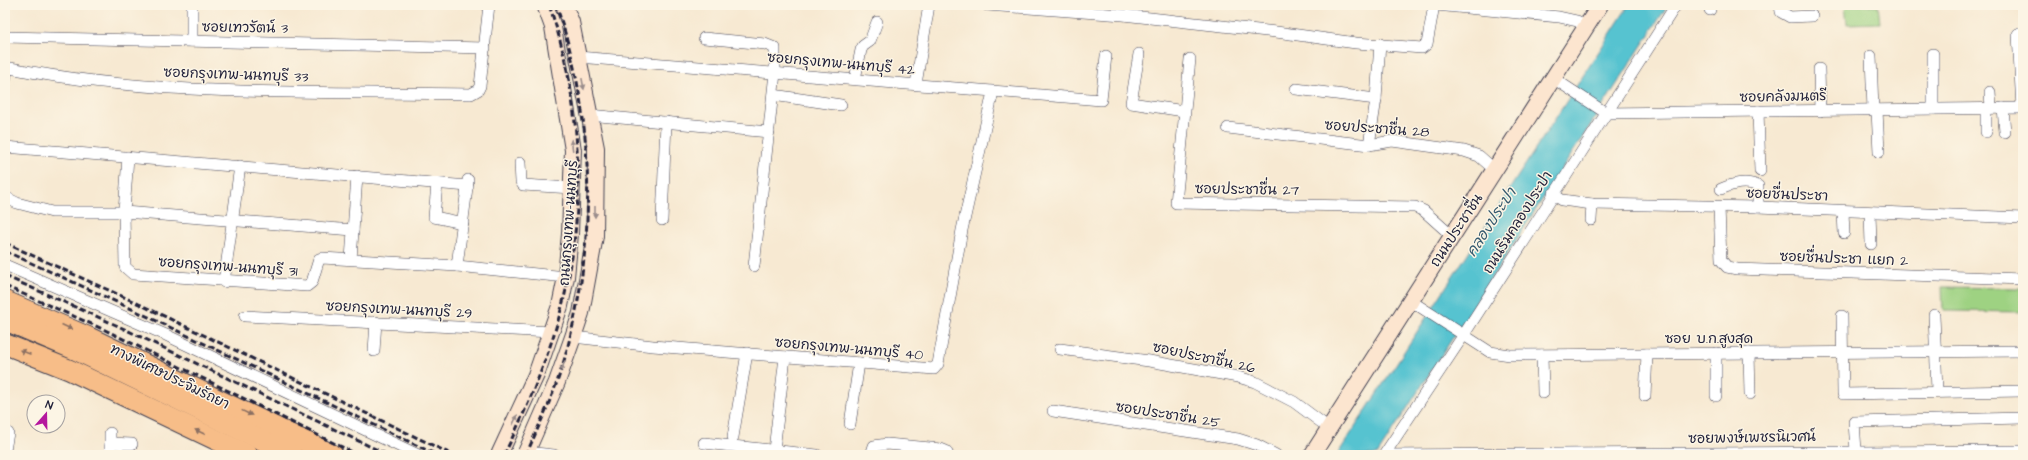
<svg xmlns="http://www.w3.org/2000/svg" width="2028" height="460" viewBox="0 0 2028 460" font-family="'Architects Daughter','Playpen Sans Thai',sans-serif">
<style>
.green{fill:#9ed282;stroke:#607a5e}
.water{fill:#57c3d0;stroke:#3c7286}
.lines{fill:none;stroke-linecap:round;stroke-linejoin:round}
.minor-casing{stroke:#424052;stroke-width:12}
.secondary-casing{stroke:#424052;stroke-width:18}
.motorway-casing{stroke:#424052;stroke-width:22}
.minor{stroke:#fff;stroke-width:11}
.secondary{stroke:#fce5cf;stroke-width:16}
.motorway{stroke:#f7bd88;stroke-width:20}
.rail{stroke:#22223b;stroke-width:3;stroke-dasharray:6 3;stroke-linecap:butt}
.oneway{fill:#9a8d8c}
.oneway2{fill:#8c7062}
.labels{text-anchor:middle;stroke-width:3;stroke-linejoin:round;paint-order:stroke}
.street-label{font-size:14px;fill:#22223b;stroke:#fcf5e5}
.water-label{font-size:15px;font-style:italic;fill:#355a6f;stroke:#fcf5e5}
</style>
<rect width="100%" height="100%" fill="#fcf5e5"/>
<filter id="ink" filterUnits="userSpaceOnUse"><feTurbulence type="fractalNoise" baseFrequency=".025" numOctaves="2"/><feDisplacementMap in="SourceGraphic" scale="8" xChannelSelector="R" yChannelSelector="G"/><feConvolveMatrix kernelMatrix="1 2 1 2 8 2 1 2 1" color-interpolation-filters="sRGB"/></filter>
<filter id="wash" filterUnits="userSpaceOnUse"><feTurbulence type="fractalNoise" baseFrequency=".012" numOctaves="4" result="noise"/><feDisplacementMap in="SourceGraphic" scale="16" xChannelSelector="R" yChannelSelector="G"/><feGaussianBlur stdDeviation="0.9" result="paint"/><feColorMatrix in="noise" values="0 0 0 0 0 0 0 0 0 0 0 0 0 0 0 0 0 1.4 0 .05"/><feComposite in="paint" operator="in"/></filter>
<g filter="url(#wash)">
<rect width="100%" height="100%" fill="#f7e9d2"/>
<g class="green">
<polygon points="1845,5 1878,5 1880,23 1847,24"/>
<polygon points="1942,287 2023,288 2023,312 1943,311"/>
</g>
<polygon class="water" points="1629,5 1668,5 1377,455 1337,455"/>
</g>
<g filter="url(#ink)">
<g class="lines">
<g class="minor-casing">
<g id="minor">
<polyline points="987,5 1123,15 1276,32 1356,43 1422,48 1427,44 1434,5"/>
<polyline points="1436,5 1559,17 1577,21 1586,27"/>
<polyline points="1709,5 1710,10"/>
<polyline points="1780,5 1781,12 1790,17 1812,16"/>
<polyline points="2018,34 2022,108"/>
<polyline points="5,37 485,48"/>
<polyline points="704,38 765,44 775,48 775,73 754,266"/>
<polyline points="192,41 192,5"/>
<polyline points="1139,54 1131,103 1184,111"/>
<polyline points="1933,54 1933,109"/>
<polyline points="1871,56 1873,110"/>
<polyline points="578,57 1101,100 1106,56"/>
<polyline points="1190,59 1176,203 1415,207 1424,211 1452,236"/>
<polyline points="1819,69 1820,111"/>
<polyline points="1553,78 1606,113 2023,108"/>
<polyline points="855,79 861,50 863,46 870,41 877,22"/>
<path d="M5,82L6,71L10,68C161,98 318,91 471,94L478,90L480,86L489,5"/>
<polyline points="916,84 929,5"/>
<polyline points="1296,89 1376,99"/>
<polyline points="1990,92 1991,108"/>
<polyline points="773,95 841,105"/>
<polyline points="2003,108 2005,132"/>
<polyline points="1877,110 1879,152"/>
<polyline points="1758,111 1760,171"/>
<polyline points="589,115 769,132"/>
<polyline points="1228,128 1369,145 1392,141 1464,151 1479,156 1495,170"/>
<polyline points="1986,132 1986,109"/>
<polyline points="1369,145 1376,99 1380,44"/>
<polyline points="5,147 468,186"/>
<polyline points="128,157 124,212 125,267 133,274 307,286 312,282 319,259 322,258 457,266 566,277"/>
<polyline points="520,163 521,182 523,185 572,188"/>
<polyline points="437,184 434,217 463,223"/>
<path d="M1721,189C1733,184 1745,180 1758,186V207"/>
<polyline points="1553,194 1562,200 1592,204 1758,207 2023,218"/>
<polyline points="5,197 17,203 52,212 124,212 353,230"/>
<polyline points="1719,207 1721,260 1727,267 1737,269 2023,279"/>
<polyline points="1843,212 1844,233"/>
<polyline points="1870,213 1871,244"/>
<polyline points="662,220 666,122"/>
<polyline points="1591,220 1592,204"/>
<polyline points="351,259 357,176"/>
<polyline points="5,265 166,335 418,455"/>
<polyline points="457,266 468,180"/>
<polyline points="224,282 240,166"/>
<polyline points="1411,301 1490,352 1510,355 2023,351"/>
<polyline points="1934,315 1937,391"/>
<polyline points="245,316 551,332"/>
<polyline points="1842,316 1843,394 2023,391"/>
<polyline points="573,337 653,346 934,369 938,364 962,230 993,92"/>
<polyline points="1060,349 1149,361 1238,377 1255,382 1294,402 1329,428"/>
<polyline points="374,351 376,322"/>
<polyline points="1749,353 1750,394"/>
<polyline points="1542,355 1543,393"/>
<polyline points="1645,396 1647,354"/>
<polyline points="1716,396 1716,353"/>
<polyline points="1053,411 1238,439 1257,445 1276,455"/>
<polyline points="850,424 859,363"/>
<polyline points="110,433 110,455"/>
<polyline points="733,437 747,353"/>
<polyline points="110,443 132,444"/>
<polyline points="704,443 817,455"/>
<polyline points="5,450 8,433"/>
<polyline points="774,450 785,357"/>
<polyline points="1856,451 1854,422 2023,418"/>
<polyline points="526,452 554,455"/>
<polyline points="871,455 874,446 887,444 941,449 946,451 948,455"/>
<polyline points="1384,455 1463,336 1676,5"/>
<polyline points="1385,455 2023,451"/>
</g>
</g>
<g class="secondary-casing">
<g id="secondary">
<polyline points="499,455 536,375 560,306 566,277 570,234 573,150 553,27 545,5"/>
<polyline points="525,455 557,382 573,337 581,313 595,236 596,148 571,22 564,5"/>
<polyline points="1312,455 1600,5"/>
</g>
</g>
<g class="motorway-casing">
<g id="motorway">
<polyline points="5,301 88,337 333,455"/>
<polyline points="5,320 76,350 292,455"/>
<polyline points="5,344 70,370 248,455"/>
</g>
</g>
<use href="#minor" class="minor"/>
<use href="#secondary" class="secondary"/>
<use href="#motorway" class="motorway"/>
<g class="rail">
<polyline points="5,243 139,304 453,455"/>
<polyline points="5,251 136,311 437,455"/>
<polyline points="5,276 116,325 388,455"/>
<polyline points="5,286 105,330 358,455"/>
<path d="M504,455C527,408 549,357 562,306C587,211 582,97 549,5"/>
<path d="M526,455C540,423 556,390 565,357C597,241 596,118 556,5"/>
</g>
</g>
<defs><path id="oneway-solid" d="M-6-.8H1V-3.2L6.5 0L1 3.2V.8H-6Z"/></defs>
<g class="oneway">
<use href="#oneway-solid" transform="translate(583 84) rotate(79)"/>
<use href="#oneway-solid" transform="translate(572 145) rotate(-98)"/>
<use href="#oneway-solid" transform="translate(595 212) rotate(90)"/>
<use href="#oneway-solid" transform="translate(563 366) rotate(110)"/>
<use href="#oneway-solid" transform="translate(515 420) rotate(-65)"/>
</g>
<g class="oneway2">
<use href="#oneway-solid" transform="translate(67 327) rotate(24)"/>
<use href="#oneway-solid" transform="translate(25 352) rotate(-159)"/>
<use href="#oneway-solid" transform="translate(247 413) rotate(26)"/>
<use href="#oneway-solid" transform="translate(200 432) rotate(-155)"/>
</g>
</g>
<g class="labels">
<g class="street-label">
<text transform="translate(245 27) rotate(1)" y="5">ซอยเทวรัตน์ 3</text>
<text transform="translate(841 63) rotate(5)" y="5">ซอยกรุงเทพ-นนทบุรี 42</text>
<text transform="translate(236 74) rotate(2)" y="5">ซอยกรุงเทพ-นนทบุรี 33</text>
<text transform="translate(1783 96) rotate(-1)" y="5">ซอยคลังมนตรี</text>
<text transform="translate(1377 128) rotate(4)" y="5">ซอยประชาชื่น 28</text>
<text transform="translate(1247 189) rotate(1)" y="5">ซอยประชาชื่น 27</text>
<text transform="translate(1787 194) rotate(2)" y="5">ซอยชื่นประชา</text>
<text transform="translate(1517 222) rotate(-58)" y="5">ถนนริมคลองประปา</text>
<text transform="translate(568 223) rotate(-86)" y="5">ถนนกรุงเทพ-นนทบุรี</text>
<text transform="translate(1456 230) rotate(-57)" y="5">ถนนประชาชื่น</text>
<text transform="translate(1844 258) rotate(2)" y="5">ซอยชื่นประชา แยก 2</text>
<text transform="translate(228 266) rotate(4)" y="5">ซอยกรุงเทพ-นนทบุรี 31</text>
<text transform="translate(399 309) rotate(3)" y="5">ซอยกรุงเทพ-นนทบุรี 29</text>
<text x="1709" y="343">ซอย บ.ก.สูงสุด</text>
<text transform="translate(849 348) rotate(5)" y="5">ซอยกรุงเทพ-นนทบุรี 40</text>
<text transform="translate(1204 357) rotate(12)" y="5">ซอยประชาชื่น 26</text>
<text transform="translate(170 376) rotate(26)" y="5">ทางพิเศษประจิมรัถยา</text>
<text transform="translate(1168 414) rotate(9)" y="5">ซอยประชาชื่น 25</text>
<text transform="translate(1752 437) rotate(-1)" y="5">ซอยพงษ์เพชรนิเวศน์</text>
</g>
<g class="water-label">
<text transform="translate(1491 222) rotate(-57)" y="5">คลองประปา</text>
</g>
</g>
<rect width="2028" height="460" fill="none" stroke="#fcf5e5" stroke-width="20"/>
<g transform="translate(46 414) rotate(20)"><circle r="19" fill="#fcf5e5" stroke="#a5a1a1"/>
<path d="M0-3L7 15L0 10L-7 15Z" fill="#b5179e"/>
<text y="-6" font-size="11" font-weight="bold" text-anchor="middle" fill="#22223b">N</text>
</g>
</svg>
